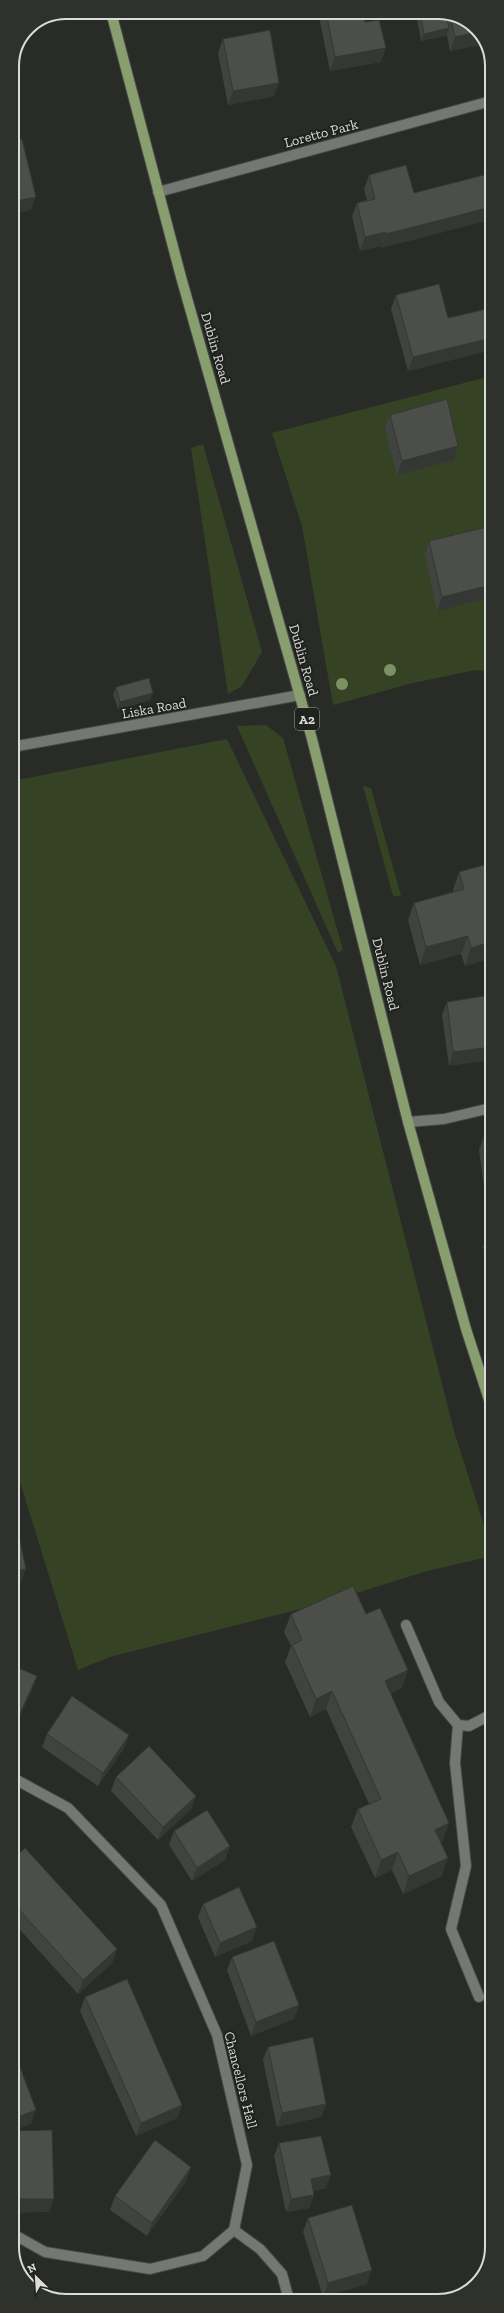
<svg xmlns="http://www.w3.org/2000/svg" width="504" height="2313" viewBox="0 0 504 2313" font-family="'Zilla Slab',serif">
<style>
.green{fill:#354324}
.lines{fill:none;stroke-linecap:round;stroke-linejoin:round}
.lane-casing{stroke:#464844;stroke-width:12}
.street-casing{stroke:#464844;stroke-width:12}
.primary-casing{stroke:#464844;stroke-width:12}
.lane{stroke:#757872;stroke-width:10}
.street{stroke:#757872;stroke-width:10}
.primary{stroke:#899e6f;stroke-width:10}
.tree{fill:#7c9262}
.wall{fill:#40433f}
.shaded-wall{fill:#343733}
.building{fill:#4b4e49;stroke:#343733}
.labels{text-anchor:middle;stroke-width:4;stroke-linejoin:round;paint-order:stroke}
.shield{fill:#1f221d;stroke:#a3a4a1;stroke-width:1}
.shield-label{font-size:13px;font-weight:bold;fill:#dbdcd9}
.street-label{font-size:14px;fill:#dbdcd9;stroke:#1f221d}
.rim{fill:none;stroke:#dbdcd9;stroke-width:2}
</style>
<rect width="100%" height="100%" fill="#292b27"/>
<g class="green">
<polygon points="491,376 491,671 476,670 413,683 333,705 302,526 272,433"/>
<polygon points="203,444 262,652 242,686 228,694 191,448"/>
<polygon points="266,725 283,738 343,950 338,953 237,726"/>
<polygon points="227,739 336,966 454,1431 487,1535 488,1557 427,1571 328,1602 110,1657 78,1670 13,1459 12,781"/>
<polygon points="363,786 371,788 401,896 393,896"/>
<polygon points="482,1246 492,1248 492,1268"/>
</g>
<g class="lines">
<g class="lane-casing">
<g id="lane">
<polyline points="406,1625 439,1702 458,1725 469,1726 492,1714"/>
<polyline points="458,1725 455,1763 466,1866 451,1929 479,1997"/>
</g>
</g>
<g class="street-casing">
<g id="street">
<polyline points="158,192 491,101"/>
<polyline points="12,747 300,695"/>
<polyline points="408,1122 444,1119 491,1108"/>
<polyline points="13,1778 68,1808 161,1905 217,2035 247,2165 234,2230 203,2256 150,2269 45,2252 13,2234"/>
<polyline points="234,2230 260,2249 282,2274 289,2300"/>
</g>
</g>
<g class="primary-casing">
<polyline id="primary" points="111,12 181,277 312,739 408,1122 466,1329 492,1409"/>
</g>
<use href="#lane" class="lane"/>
<use href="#street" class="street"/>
<use href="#primary" class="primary"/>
</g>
<g class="tree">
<circle cx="390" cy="670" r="6"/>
<circle cx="342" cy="684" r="6"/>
</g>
<g class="wall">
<polygon points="318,12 363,12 365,22 381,62 330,71"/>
<polygon points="416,12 445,12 476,28 485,44 450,51 447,35 421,41"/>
<polygon points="223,39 274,96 228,105 218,53"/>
<polygon points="369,175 414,193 489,220 381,248 381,246 360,251 352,216 357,203 367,200 364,189"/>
<polygon points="396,295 448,318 491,308 491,350 408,371 391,309"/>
<polygon points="390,415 458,446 454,460 397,475 385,428"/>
<polygon points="491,526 437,611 425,555 429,541"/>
<polygon points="116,687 153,693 150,700 118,709 113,694"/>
<polygon points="459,872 491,958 465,966 461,954 420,965 408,920 414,903 453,892 453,890"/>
<polygon points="491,995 449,1066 442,1015 447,1002"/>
<polygon points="492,1135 492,1200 486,1201 479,1150 484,1136"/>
<polygon points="291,1614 366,1614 402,1688 390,1694 443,1841 441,1842 442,1876 403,1894 392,1870 375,1878 351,1827 358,1809 369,1804 326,1709 310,1717 285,1662 291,1646 284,1632"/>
<polygon points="47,1734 129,1735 124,1748 98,1786 42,1747"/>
<polygon points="116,1777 196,1796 191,1809 158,1840 111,1791"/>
<polygon points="174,1831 230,1846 225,1860 192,1881 169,1845"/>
<polygon points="13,1859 117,1949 112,1963 78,1994 13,1922"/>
<polygon points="203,1904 257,1927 252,1941 215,1957 198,1917"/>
<polygon points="232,1957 299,2005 294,2019 251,2036 227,1970"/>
<polygon points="85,1997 182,2105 177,2118 136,2136 80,2011"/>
<polygon points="268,2047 326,2104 321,2117 277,2127 263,2060"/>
<polygon points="279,2143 326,2188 313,2191 314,2195 309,2208 286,2212 274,2156"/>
<polygon points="191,2167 186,2181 147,2236 110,2210 115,2196"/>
<polygon points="308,2218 367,2284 323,2297 303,2232"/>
</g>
<g class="shaded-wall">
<polygon points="449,28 446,36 421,41 424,34"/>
<polygon points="479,32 485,44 450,51 455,37"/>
<polygon points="386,48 381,62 330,71 335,57"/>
<polygon points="279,83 274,96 228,105 233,91"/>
<polygon points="36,197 31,210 12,215 12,202"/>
<polygon points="491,207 491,214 489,220 381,248 386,234"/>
<polygon points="386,232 381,246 360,251 365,237"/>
<polygon points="491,338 491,350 408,371 413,357"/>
<polygon points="458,446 454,460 397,475 402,461"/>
<polygon points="491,585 491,597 437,611 442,597"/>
<polygon points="153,693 150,700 118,709 120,702"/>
<polygon points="468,936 461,954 420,965 426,947"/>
<polygon points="491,942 491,958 465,966 471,948"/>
<polygon points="491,1047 491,1060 449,1066 453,1052"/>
<polygon points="491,1187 492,1187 492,1200 486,1201"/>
<polygon points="26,1569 21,1583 13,1585 13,1572"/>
<polygon points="408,1670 402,1688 378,1699 385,1681"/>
<polygon points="37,1676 32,1690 13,1732 13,1729"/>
<polygon points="332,1691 326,1709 310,1717 316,1699"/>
<polygon points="129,1735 124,1748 98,1786 103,1773"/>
<polygon points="196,1796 191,1809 158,1840 163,1827"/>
<polygon points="449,1823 443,1841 429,1847 435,1830"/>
<polygon points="230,1846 225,1860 192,1881 197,1868"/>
<polygon points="398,1852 392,1870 375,1878 381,1860"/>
<polygon points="448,1858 442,1876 403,1894 409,1876"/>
<polygon points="257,1927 252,1941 215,1957 220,1943"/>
<polygon points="117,1949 112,1963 78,1994 83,1980"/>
<polygon points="299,2005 294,2019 251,2036 256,2022"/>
<polygon points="326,2104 321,2117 277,2127 282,2113"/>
<polygon points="182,2105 177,2118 136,2136 141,2123"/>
<polygon points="36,2110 31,2124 13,2131 13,2119"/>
<polygon points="191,2167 186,2181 147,2236 152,2223"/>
<polygon points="331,2175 326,2188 306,2192 311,2179"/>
<polygon points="314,2195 309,2208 286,2212 291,2199"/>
<polygon points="13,2199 54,2199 49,2212 13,2213"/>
<polygon points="372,2270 367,2284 323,2297 328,2283"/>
</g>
<g class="building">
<polygon points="326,12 363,12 365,22 379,20 386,48 335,57"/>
<polygon points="420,12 445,12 446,13 449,28 424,34"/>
<polygon points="450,15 476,28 479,32 455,37"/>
<polygon points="270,30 279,83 233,91 223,39"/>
<polygon points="22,139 36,197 12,202 12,141"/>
<polygon points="406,165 414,193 484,175 491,198 491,207 386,234 386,232 365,237 357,203 375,199 369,175"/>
<polygon points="439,284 448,318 491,308 491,338 413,357 396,295"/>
<polygon points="447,399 458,446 402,461 390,415"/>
<polygon points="491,526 491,585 442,597 429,541"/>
<polygon points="149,678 153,693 120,702 116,687"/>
<polygon points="491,863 491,942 471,948 468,936 426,947 414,903 464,889 459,872"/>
<polygon points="491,995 491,1047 453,1052 447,1002"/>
<polygon points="492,1135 492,1187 491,1187 484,1136"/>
<polygon points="16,1521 26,1569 13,1572 13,1522"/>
<polygon points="353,1586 366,1614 380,1608 408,1670 385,1681 449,1823 435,1830 448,1858 409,1876 398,1852 381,1860 358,1809 381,1799 332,1691 316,1699 292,1645 302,1640 291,1614"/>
<polygon points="14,1666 37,1676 13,1729 13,1669"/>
<polygon points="72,1696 129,1735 103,1773 47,1734"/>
<polygon points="149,1746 196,1796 163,1827 116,1777"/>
<polygon points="207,1810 230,1846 197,1868 174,1831"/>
<polygon points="25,1848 117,1949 83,1980 13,1903 13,1859"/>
<polygon points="239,1887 257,1927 220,1943 203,1904"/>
<polygon points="274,1941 299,2005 256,2022 232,1957"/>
<polygon points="127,1979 182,2105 141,2123 85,1997"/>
<polygon points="313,2037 326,2104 282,2113 268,2047"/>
<polygon points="13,2048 36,2110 13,2119"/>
<polygon points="52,2130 54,2199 13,2199 13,2131"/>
<polygon points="321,2136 331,2175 311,2179 314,2195 291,2199 279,2143"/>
<polygon points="155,2140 191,2167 152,2223 115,2196"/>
<polygon points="352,2205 372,2270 328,2283 308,2218"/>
</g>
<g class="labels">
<rect class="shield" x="295" y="708" width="24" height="22" rx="3"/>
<g class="shield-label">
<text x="307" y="724">A2</text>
</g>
<g class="street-label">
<text transform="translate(321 133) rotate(-15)" y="5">Loretto Park</text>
<text transform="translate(216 348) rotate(74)" y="5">Dublin Road</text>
<text transform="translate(304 660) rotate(74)" y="5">Dublin Road</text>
<text transform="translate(154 708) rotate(-10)" y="5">Liska Road</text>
<text transform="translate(386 974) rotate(76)" y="5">Dublin Road</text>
<text transform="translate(241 2080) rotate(76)" y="5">Chancellors Hall</text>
</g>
</g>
<path d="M0 0H504V2313H0ZM66 19H438A47 47 0 0 1 485 66V2247A47 47 0 0 1 438 2294H66A47 47 0 0 1 19 2247V66A47 47 0 0 1 66 19Z" fill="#2e312c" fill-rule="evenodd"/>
<path class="rim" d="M66 19H438A47 47 0 0 1 485 66V2247A47 47 0 0 1 438 2294H66A47 47 0 0 1 19 2247V66A47 47 0 0 1 66 19Z"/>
<g transform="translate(36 2277) rotate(335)" stroke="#1f221d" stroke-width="3" paint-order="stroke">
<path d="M0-3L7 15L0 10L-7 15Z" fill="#dbdcd9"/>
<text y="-6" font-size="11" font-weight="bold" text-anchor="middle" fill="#dbdcd9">N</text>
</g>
</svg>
